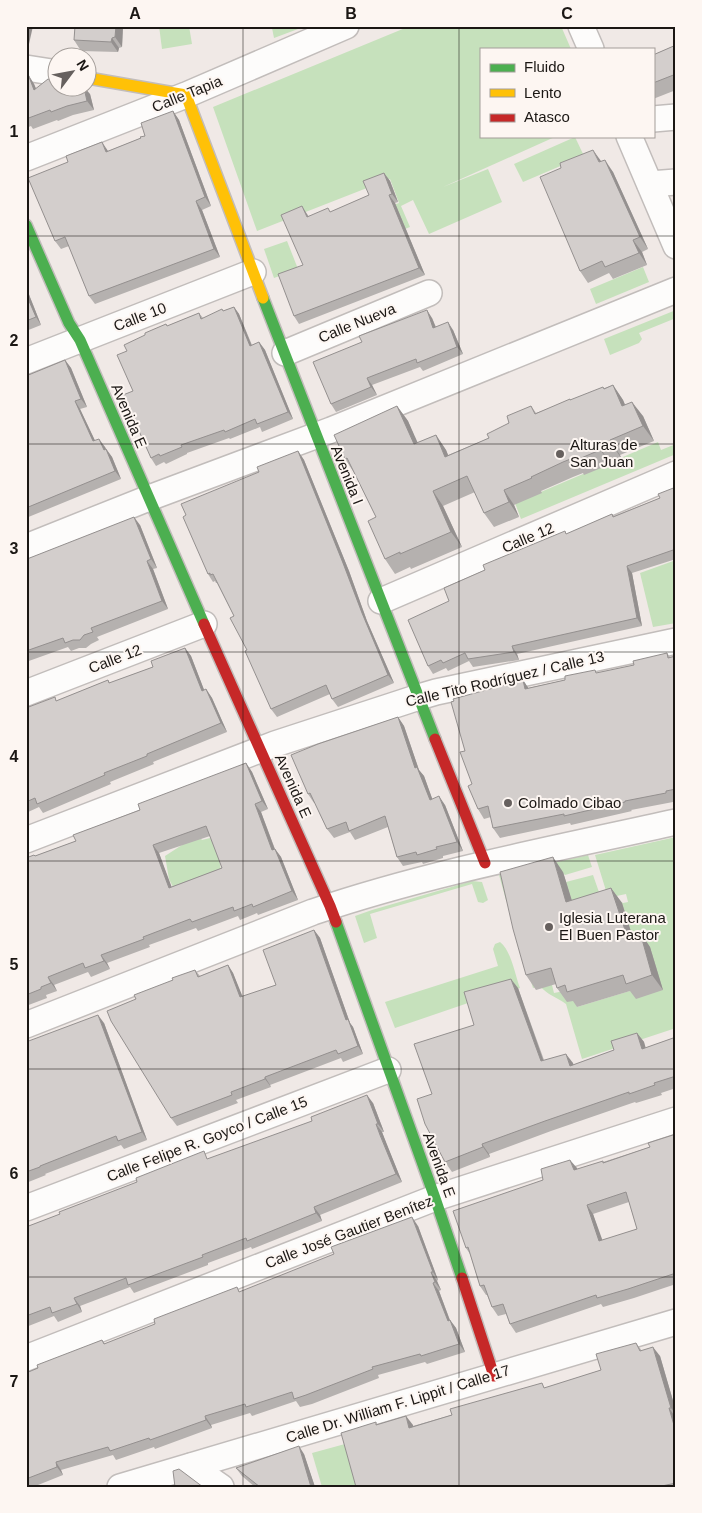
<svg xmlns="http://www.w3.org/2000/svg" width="702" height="1513" viewBox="0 0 702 1513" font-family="Helvetica,sans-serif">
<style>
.green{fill:#c6e1bc}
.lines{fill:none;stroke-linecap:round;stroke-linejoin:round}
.street-casing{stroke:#c2bdbb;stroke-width:28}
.fast-casing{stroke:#c2bdbb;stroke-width:14}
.slow-casing{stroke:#c2bdbb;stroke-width:14}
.jam-casing{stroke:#c2bdbb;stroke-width:14}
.street{stroke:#fdfcfb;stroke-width:25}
.fast{stroke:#4caf50;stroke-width:11}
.slow{stroke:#ffc107;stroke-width:11}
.jam{stroke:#c62828;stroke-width:11}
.wall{fill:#b5b1af;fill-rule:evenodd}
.shaded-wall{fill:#94908f}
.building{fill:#d3cecc;stroke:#94908f;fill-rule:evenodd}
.grid{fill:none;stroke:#1b1714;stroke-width:1;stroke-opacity:0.55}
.poi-dot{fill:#66605e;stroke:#fdf6f2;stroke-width:2}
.labels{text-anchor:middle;stroke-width:4;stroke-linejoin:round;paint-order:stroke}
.street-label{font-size:15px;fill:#1b1714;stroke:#fdf6f2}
.poi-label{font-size:15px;fill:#1b1714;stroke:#fdf6f2;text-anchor:start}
.neatline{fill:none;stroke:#1b1714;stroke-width:2}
.grid-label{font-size:16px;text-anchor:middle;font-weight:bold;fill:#1b1714}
</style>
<rect width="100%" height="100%" fill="#f0e9e6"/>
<g class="green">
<polygon points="159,26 189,26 192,44 162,49"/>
<polygon points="282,26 306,26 274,38 272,28"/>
<polygon points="410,26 561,26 571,49 481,49 481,136 557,136 443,187 488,169 502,202 429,234 413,200 401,206 410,227 374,241 388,207 399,203 390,179 257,231 213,107"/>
<polygon points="575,137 584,156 523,182 514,164"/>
<polygon points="287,241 298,269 274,278 264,249"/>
<polygon points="643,267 649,282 596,304 590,289"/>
<polygon points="676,310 676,318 639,333 642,339 639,343 610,355 604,339"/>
<polygon points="658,442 661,450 676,444 676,454 521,519 515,503"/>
<polygon points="676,560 676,623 653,627 640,573"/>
<path d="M197,833L202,840L210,838C217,848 220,860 221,872L173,887L169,879L165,856L182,845V840Z"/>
<path d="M676,837V1028L582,1059L566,1004C558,998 546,994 540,986L533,988L512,919L552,985L554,993L564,991L575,1000L577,1007L633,990H662L650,948L637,951L622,904L617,900H619L623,903L628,902L626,894L612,897L607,894L595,855Z"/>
<polygon points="588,855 592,867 565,875 558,869 506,900 499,875"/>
<polygon points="593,875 600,895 584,940 566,882"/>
<polygon points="472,881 482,882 488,900 483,903 478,902 472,884 370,914 377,938 364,943 355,916 372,910"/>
<path d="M500,942C511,950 515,975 520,988L471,1002L395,1028L385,1002L498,966L493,949L495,944Z"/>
<polygon points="345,1444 358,1487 322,1487 312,1453"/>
</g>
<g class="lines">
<g class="street-casing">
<g id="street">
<polyline points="581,26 591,49"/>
<polyline points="26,68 58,73"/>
<polyline points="653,119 676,117"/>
<polyline points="629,136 676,246"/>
<polyline points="26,158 186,95 346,26"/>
<polyline points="650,184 676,182"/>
<polyline points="285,353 429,293"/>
<polyline points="26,361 253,272"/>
<polyline points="26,547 149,498 331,430 676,290"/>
<polyline points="381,601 676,474"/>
<polyline points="26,693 204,624"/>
<polyline points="26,840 275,744 419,697 436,692 676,641"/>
<path d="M26,1025L313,912C431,872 554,849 676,822"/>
<polyline points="26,1208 388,1070"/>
<polyline points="26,1358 435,1198 676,1120"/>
<polyline points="191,1466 221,1487"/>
<polyline points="120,1487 676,1322"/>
</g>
</g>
<g class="fast-casing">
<g id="fast">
<polyline points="26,225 69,323 80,340 204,624"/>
<polyline points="263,298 435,739"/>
<polyline points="336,922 435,1198 462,1278"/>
</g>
</g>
<g class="slow-casing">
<polyline id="slow" points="88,78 186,95 263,298"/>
</g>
<g class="jam-casing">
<g id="jam">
<polyline points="204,624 330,906 336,922"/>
<polyline points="435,739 485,863"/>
<polyline points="462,1278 494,1376"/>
</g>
</g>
<use href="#street" class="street"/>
<use href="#fast" class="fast"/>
<use href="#slow" class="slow"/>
<use href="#jam" class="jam"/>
</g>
<g class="wall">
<polygon points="123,26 122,47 119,48 118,52 81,51 74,40"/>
<polygon points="676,45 676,90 653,99 653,55"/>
<polygon points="26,74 34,84 36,89 90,94 94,110 73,115 58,121 57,120 33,129 31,126 26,128"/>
<polygon points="173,111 179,120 211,206 202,210 220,257 95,304 89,296 69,246 61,249 55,241 108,151 141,138 145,136"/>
<polygon points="601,161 613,172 648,249 642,252 647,265 613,279 609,273 588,283 580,271"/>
<polygon points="384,173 390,181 398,202 395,203 425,275 299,324 294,316 303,265 307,214 308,216 331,212 369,195"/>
<polygon points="26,276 29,283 26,285"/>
<polygon points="26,287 41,325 26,331"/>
<polygon points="234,307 239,314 252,345 259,342 265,350 293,419 262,432 260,427 230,439 229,438 187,453 187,454 166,464 164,462 156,466 151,458 133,391 127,351 166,324 167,326 199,313 203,318"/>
<polygon points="432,318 436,327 453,330 463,354 423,371 420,367 372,385 377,395 336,412 331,404"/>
<polygon points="65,360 71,368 87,407 80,409 95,441 105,447 112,457 121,479 26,518 26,376"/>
<polygon points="613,385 623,400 625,405 643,416 654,441 620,455 621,458 610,463 611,464 584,475 583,473 573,477 541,491 542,493 514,505 519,517 494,527 484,513 475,492 443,506 462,547 411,569 410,567 395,574 385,559 376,517 355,474 345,459 397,406 408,421 417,443 436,435 446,450 448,455 489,438 531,406 536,413"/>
<polygon points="298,451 304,460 349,571 367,621 394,683 338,707 332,699 330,694 277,717 271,709 234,616 217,583 216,583 215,581 213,582 208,574 186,515 259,472"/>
<polygon points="676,487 676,559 632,573 642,626 517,654 519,660 473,667 469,661 448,671 446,668 433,674 428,666 449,601 567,534 612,514 614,516 660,498"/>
<polygon points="140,525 157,568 153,569 168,609 97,637 99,640 91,644 86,648 79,648 71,651 68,647 26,662 26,558 27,559"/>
<polygon points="185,648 191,656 204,690 206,689 212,698 227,732 153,762 154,764 110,782 111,784 43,813 39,807 26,813 26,708 57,701 108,680 110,683 153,667"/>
<polygon points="667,653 670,657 676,656 676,800 673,800 673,802 631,810 632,811 571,825 570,823 500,838 493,828 491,817 484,819 478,809 454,701 523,680 528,688 634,665"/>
<polygon points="398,717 404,726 419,770 424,776 432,799 445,805 463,851 443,856 443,858 423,864 422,862 403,866 397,857 388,827 355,840 350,832 334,838 327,829 315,803 314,803 308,794"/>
<path d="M246,763L252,772L268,809L261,812L275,849L281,857L298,900L258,915L257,913L240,920L238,916L198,931L196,928L149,945L150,947L107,963L110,969L91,977L88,972L54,985L57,991L46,995L47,998L26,1006V858L35,856L76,841L140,810ZM210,836L222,868L171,887L159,853Z"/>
<polygon points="563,872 572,901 611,888 622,903 632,935 640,932 650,947 663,990 636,999 630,991 577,1007 573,1001 567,1002 557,988 556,984 536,990 526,975"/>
<polygon points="314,930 320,938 350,1023 353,1027 363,1054 343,1062 341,1058 270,1085 271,1087 236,1100 238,1103 177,1126 171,1118 136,999 195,970 200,976 228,965 233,973 242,997 276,985"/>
<polygon points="518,988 544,1060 573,1063 573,1065 614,1050 637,1033 644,1042 645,1048 676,1037 676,1088 661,1093 662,1095 636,1103 635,1102 551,1131 489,1154 490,1157 452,1172 445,1162 432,1094 474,1025"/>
<polygon points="104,1023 147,1140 124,1149 121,1145 45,1174 46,1175 26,1183 26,1042"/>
<polygon points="373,1103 384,1132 382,1132 386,1143 402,1182 320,1215 322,1221 252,1249 251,1247 208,1263 208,1265 134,1293 130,1287 80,1306 82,1312 58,1322 54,1316 26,1327 26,1227 210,1159"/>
<path d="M676,1134V1284L634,1298L603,1307L601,1304L516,1333L510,1324L506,1314L498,1316L492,1307L487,1295H486L480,1286L470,1254L466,1248L543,1180L577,1168V1170L603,1162L650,1147ZM629,1202L637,1229L602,1241L593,1214Z"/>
<polygon points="418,1226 438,1280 437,1281 441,1290 439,1291 450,1320 456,1328 465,1352 427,1364 425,1362 378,1375 379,1378 312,1404 300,1407 296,1401 252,1416 250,1413 211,1425 212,1428 155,1449 154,1447 116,1460 113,1455 61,1470 63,1475 33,1487 26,1487 26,1373 38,1368 102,1340 105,1344"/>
<polygon points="636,1343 642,1351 660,1356 676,1411 676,1487 356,1487 376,1422 377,1425 413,1425 413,1426 545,1388 601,1370"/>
<polygon points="304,1454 315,1487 255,1487 242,1476 236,1468"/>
</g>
<g class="shaded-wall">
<polygon points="26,26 33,26 29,44 26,40"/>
<polygon points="116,26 123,26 122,47 115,37"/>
<polygon points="112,38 119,48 118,52 111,42"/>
<polygon points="28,74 34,84 41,100 34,90"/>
<polygon points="84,88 85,88 90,94 94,110 87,101"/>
<polygon points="173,111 179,120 211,206 205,197"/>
<polygon points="102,142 108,151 111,160 106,152"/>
<polygon points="593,150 601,161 599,162"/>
<polygon points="605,160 613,172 648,249 640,237"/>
<polygon points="384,173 390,181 398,202 392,194"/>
<polygon points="389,195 395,203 425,275 419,268"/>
<polygon points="196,201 202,210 220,257 214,249"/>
<polygon points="302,206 307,214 312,225 307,217"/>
<polygon points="633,240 642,252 647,265 639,253"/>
<polygon points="26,287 41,325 36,317 26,294"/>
<polygon points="234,307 239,314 255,354 250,346"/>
<polygon points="427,310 432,318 439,336 433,328"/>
<polygon points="448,322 453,330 463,354 457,347"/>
<polygon points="259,342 265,350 293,419 288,412"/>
<polygon points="65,360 71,368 87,407 81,399"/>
<polygon points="367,378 372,385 377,395 371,387"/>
<polygon points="613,385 623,400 632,421 622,406"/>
<polygon points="75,401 80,409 99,449 93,441"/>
<polygon points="632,402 643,416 654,441 643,426"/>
<polygon points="397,406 408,421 425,459 414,444"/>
<polygon points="436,435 446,450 455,472 445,457"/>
<polygon points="99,439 105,447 109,458 104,450"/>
<polygon points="610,440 620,455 621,458 611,443"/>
<polygon points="600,448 610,463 611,464 600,450"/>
<polygon points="106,449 112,457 121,479 115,471"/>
<polygon points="298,451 304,460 349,571 367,621 394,683 388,675 362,613"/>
<polygon points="504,490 514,505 519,517 509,502"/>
<polygon points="433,491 443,506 462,547 451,532"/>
<polygon points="134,517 140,525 157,568 151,559"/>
<polygon points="147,561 153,569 168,609 162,601"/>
<polygon points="627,566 632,573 642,626 637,618"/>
<polygon points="512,646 517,654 519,660 514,652"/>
<polygon points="185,648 191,656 208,700 202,691"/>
<polygon points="523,680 529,689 525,689"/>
<polygon points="206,689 212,698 227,732 221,723"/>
<polygon points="398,717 404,726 419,770 424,776 436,809 430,800 415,768"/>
<polygon points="246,763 252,772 268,809 262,801"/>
<polygon points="439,796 445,805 463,851 457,842"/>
<polygon points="255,804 261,812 278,858 272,850"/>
<polygon points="153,845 159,853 175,896 169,888"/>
<polygon points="275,849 281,857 298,900 292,891"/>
<polygon points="553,857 563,872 577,917 566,902"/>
<polygon points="611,888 622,903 637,951 627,936"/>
<polygon points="314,930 320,938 350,1023 353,1027 363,1054 358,1046 346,1020"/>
<polygon points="640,932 650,947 663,990 652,975"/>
<polygon points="101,955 107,963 110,969 104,961"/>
<polygon points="228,965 233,973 246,1005 240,997"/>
<polygon points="48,977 54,985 57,991 51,983"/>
<polygon points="511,979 518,988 547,1071 541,1061"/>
<polygon points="98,1015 104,1023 147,1140 142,1132"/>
<polygon points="637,1033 644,1042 649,1059 642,1049"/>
<polygon points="566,1054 573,1063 577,1075 570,1066"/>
<polygon points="265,1077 270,1085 271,1087 265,1079"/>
<polygon points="367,1095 373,1103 384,1132 378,1124"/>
<polygon points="376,1124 382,1132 402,1182 396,1174"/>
<polygon points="482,1144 489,1154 490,1157 483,1147"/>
<polygon points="570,1160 577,1168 580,1179 574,1170"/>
<polygon points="587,1205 593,1214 606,1250 599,1241"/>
<polygon points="314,1207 320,1215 322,1221 316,1213"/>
<polygon points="412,1217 418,1226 438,1280 433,1272"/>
<polygon points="431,1272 437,1281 441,1290 435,1282"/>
<polygon points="433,1283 439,1291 453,1329 448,1321"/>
<polygon points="74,1298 80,1306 82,1312 77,1304"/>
<polygon points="450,1320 456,1328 465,1352 459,1344"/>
<polygon points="653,1347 660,1356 676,1411 676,1414 671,1408"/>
<polygon points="669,1408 676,1418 676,1432"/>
<polygon points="205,1416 211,1425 212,1428 206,1420"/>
<polygon points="406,1416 413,1425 415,1436 409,1428"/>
<polygon points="299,1446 304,1454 315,1487 311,1487"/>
<polygon points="56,1462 61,1470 63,1475 57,1467"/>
</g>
<g class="building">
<polygon points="75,26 116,26 115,37 112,38 111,42 74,40"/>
<polygon points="676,45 676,74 653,83 653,55"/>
<polygon points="26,74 28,74 34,90 48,79 58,81 58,88 84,88 87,101 67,106 51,112 50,110 26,119"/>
<polygon points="173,111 205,197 196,201 214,249 89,296 65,237 55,241 28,178 68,162 66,156 102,142 106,152 141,138 140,137 145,136 141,123"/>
<polygon points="593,150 599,162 605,160 640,237 633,240 639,253 605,267 602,261 580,271 540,177 561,168 560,163"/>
<polygon points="384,173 392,194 389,195 419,268 294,316 278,274 303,265 281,215 302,206 307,217 328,208 330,212 369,195 363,181"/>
<polygon points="26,294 36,317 26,321"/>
<polygon points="234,307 250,346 259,342 288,412 257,424 255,419 225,432 224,430 181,445 182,447 160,456 159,454 151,458 123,395 133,391 117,355 127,351 124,345 145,335 145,333 166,324 167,326 199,313 201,319 222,309 223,311"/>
<polygon points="427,310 433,328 448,322 457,347 417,363 416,359 367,378 371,387 331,404 313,362 362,342 359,336"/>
<polygon points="65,360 81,399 75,401 93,441 99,439 104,450 106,449 115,471 26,508 26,376"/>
<polygon points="613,385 622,406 632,402 643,426 610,440 611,443 600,448 600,450 574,461 573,458 563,462 531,477 532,478 504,490 509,502 484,513 467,476 433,491 451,532 400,554 400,552 385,559 368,521 376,517 347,458 345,459 334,435 397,406 414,444 436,435 445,457 489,438 487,434 509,423 507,416 531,406 535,414 570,399 570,400 603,387 604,389"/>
<polygon points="298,451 343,563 362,613 388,675 332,699 326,685 271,709 245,651 247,650 230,618 234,616 213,574 210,575 210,573 208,574 183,517 186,515 181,504 259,472 257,467"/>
<polygon points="676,487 676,549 627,566 637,618 512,646 514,652 468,659 465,653 443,663 441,660 428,666 408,620 449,601 444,588 485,570 483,565 565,531 566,534 612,514 613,517 660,498 658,494"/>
<polygon points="134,517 151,559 147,561 162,601 91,628 93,632 84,635 80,640 73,640 65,643 63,638 26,651 26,558 27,559"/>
<polygon points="185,648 202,691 206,689 221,723 147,754 147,756 104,773 105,775 37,804 35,798 26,802 26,708 55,697 56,701 108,680 109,683 153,667 151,661"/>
<polygon points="667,653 668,658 676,656 676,789 666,791 666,793 625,801 625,802 564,816 564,814 493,828 488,806 478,809 468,786 472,784 460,752 465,751 451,702 454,701 453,699 523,680 525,689 565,680 565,676 595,670 596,673 634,665 633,661"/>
<polygon points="398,717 415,768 417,767 430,800 439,796 457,842 436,847 437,849 417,855 416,852 397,857 385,816 349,831 346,822 327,829 310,793 308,794 291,755 318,744"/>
<path d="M246,763L262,801L255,804L272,850L275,849L292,891L253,907L252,904L234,911L233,907L192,922L190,919L143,937L144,939L101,955L104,961L85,968L83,963L48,977L51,983L41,987V989L26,995V858L34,855L35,856L76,841L73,835L140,810L138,804ZM206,826L222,868L169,888L153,845Z"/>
<polygon points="553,857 566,902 611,888 627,936 640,932 652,975 626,984 623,975 567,992 565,985 557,988 551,968 526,975 513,929 500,872"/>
<polygon points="314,930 346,1020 348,1019 358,1046 338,1054 336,1050 265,1077 265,1079 231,1092 232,1095 171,1118 111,1021 107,1011 136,999 134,995 173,980 172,978 195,970 198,977 228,965 240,997 276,985 263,950"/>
<polygon points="511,979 541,1061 566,1054 570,1066 614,1050 611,1041 637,1033 642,1049 676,1037 676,1076 654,1083 655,1085 629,1094 629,1092 545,1121 482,1144 483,1147 445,1162 425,1124 417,1099 432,1094 414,1044 474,1025 464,992"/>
<polygon points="98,1015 142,1132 118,1141 116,1136 40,1166 40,1167 26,1172 26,1042"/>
<polygon points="367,1095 378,1124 376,1124 380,1135 396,1174 314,1207 316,1213 247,1241 246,1238 202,1255 203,1257 128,1285 126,1278 74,1298 77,1304 52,1313 50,1307 26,1316 26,1227 60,1214 59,1212 137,1182 136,1178 204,1151 207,1159 312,1121 311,1117"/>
<path d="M676,1134V1273L628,1289L597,1298L596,1295L510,1324L503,1304L492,1307L484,1285L480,1286L468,1247L466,1248L453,1211L543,1180L541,1169L570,1160L574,1170L603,1161V1163L650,1147L648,1143ZM626,1192L637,1229L599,1241L587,1205Z"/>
<polygon points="412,1217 433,1272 431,1272 435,1282 433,1283 448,1321 450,1320 459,1344 421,1356 420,1354 372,1367 373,1369 306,1395 294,1399 292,1392 246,1407 245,1404 205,1416 206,1420 150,1440 149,1438 110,1451 108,1447 56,1462 57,1467 26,1479 26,1373 38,1368 37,1365 102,1340 104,1344 155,1324 154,1319 237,1287 239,1292 334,1254 331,1247"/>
<polygon points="636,1343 640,1351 653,1347 671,1408 669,1408 676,1432 676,1483 657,1487 356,1487 341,1433 376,1422 376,1425 406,1416 409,1428 452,1415 450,1409 542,1383 544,1388 601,1370 596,1354"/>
<polygon points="299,1446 311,1487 260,1487 236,1468"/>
<polygon points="179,1469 203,1487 175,1487 173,1471"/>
</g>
<path class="grid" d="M243,26V1487M459,26V1487M26,236H676M26,444H676M26,652H676M26,861H676M26,1069H676M26,1277H676"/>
<g class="poi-dot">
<circle cx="560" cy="454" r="5"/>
<circle cx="508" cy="803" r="5"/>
<circle cx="549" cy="927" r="5"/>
</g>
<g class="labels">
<g class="street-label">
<text transform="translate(187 94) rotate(-22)" y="5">Calle Tapia</text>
<text transform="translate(140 317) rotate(-21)" y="5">Calle 10</text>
<text transform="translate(357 323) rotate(-22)" y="5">Calle Nueva</text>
<text transform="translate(129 416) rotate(67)" y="5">Avenida E</text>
<text transform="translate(347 475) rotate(68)" y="5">Avenida I</text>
<text transform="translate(528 538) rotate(-23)" y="5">Calle 12</text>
<text transform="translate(115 659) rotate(-21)" y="5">Calle 12</text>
<text transform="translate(505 679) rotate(-13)" y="5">Calle Tito Rodríguez / Calle 13</text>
<text transform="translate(293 786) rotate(66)" y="5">Avenida E</text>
<text transform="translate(207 1139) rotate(-21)" y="5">Calle Felipe R. Goyco / Calle 15</text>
<text transform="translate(439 1165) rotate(70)" y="5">Avenida E</text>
<text transform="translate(349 1232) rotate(-21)" y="5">Calle José Gautier Benítez</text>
<text transform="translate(398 1404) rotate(-17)" y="5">Calle Dr. William F. Lippit / Calle 17</text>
</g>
<g class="poi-label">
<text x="570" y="450">Alturas de<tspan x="570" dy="17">San Juan</tspan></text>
<text x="518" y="808">Colmado Cibao</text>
<text x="559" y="923">Iglesia Luterana<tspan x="559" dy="17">El Buen Pastor</tspan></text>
</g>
</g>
<rect width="702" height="1513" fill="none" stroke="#fdf6f2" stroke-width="55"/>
<rect x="480" y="48" width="175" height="90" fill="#fdf6f2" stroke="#a39d99"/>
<rect x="490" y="64" width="25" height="8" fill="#4caf50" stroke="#a39d99"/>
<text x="524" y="72" font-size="15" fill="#1b1714">Fluido</text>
<rect x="490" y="89" width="25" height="8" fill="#ffc107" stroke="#a39d99"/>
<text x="524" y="98" font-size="15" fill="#1b1714">Lento</text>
<rect x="490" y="114" width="25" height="8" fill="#c62828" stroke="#a39d99"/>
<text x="524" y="122" font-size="15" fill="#1b1714">Atasco</text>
<g transform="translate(72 72) rotate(58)"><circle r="24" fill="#fdf6f2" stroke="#a39d99"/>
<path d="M0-4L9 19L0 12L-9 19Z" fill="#66605e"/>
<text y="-8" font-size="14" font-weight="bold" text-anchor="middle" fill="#1b1714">N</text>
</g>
<rect x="28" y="28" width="646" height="1458" class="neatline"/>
<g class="grid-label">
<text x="135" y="19">A</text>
<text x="351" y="19">B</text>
<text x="567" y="19">C</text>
<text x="14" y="137">1</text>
<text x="14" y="346">2</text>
<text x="14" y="554">3</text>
<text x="14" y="762">4</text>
<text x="14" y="970">5</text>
<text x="14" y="1179">6</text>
<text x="14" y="1387">7</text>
</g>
</svg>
